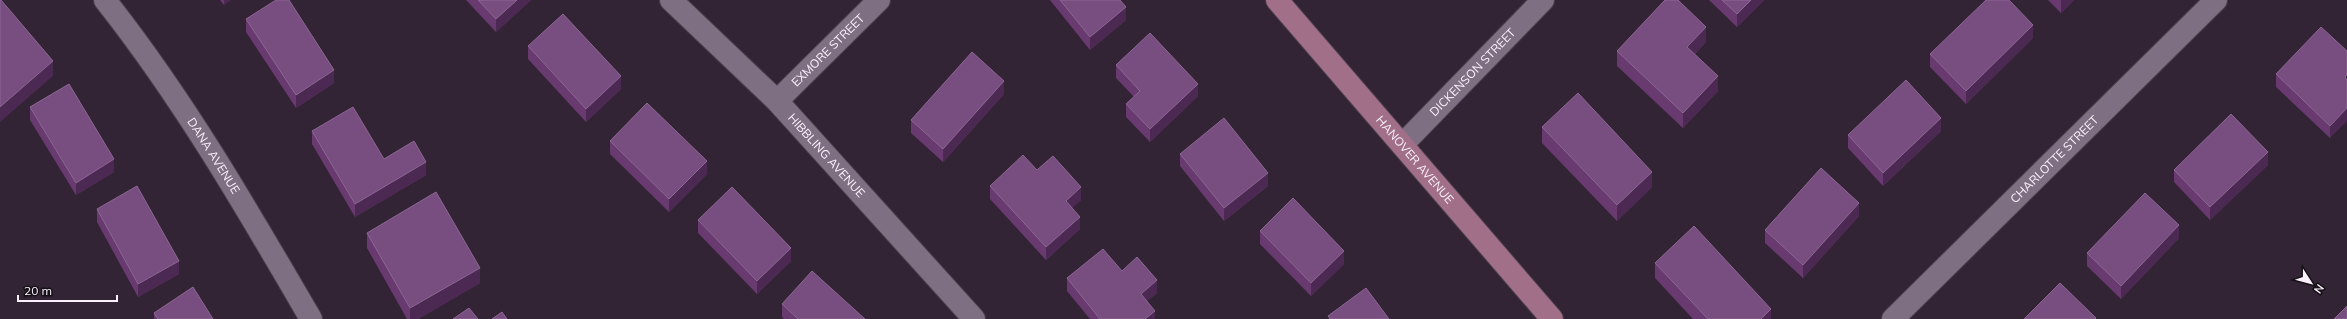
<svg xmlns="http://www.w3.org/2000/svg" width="2347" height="319" viewBox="0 0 2347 319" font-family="Mulish,sans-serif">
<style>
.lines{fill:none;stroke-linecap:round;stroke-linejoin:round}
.street-casing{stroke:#4a3f4c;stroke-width:24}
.secondary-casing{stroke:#4a3f4c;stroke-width:24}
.street{stroke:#7f6f82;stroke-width:22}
.secondary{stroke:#a16f88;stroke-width:22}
.wall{fill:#683a70}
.shaded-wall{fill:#4c2952}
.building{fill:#784d80;stroke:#8c6793}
.labels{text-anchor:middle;stroke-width:3.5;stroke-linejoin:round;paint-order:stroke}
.street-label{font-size:12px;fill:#faf1fc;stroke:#161017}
</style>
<rect width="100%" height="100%" fill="#322434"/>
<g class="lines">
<g class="street-casing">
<g id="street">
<path id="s1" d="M105,0C184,100 247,209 311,319"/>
<path id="s2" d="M671,0L777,101L974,319"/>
<path id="s3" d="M777,101L879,0"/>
<path id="s4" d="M1403,144L1543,0"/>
<path id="s5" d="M1893,319L2216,0"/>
</g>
</g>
<g class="secondary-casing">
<g id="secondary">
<path id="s6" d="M1277,0L1552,319"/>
</g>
</g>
<use href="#street" class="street"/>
<use href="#secondary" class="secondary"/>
</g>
<g class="wall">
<polygon points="220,0 230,0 224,5"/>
<polygon points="466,0 531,0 496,32"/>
<polygon points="1050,0 1120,0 1126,20 1090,50"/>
<polygon points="1709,0 1764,0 1737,27"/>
<polygon points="2048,0 2074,0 2061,13"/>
<polygon points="246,19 334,83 296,108 246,32"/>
<polygon points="2033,38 1966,104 1930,67 1930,54"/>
<polygon points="1706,42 1695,54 1718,91 1683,128 1617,66 1617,51"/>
<polygon points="528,46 621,89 586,122 528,59"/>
<polygon points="2347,51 2330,138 2276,87 2276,74"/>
<polygon points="1116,65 1198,96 1150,142 1126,117 1126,104 1134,97 1116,78"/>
<polygon points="1004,94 943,162 911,133 911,120"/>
<polygon points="30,107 114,172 76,195 30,120"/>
<polygon points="1542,127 1652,187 1617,221 1542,143"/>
<polygon points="312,131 384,159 426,175 355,217 312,144"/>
<polygon points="1941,131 1883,186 1848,148 1848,135"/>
<polygon points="610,141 707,174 669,212 610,154"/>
<polygon points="1180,154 1268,186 1224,221 1180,166"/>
<polygon points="2268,165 2210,220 2174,182 2174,170"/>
<polygon points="1037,170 1081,200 1072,208 1080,229 1046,260 990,199 990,186"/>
<polygon points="97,209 179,274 138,297 97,222"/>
<polygon points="1859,216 1803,278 1765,243 1765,230"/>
<polygon points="698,220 791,261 757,294 698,233"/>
<polygon points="1260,231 1344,264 1311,296 1260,244"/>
<polygon points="367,233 480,283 418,319 407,319 367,248"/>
<polygon points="2179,238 2121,299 2087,266 2087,253"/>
<polygon points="1655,263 1771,319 1693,319 1655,278"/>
<polygon points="1122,271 1157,293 1147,301 1155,319 1090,319 1067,291 1067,278"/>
<polygon points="782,304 865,319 784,319 782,317"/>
<polygon points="154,313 213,319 154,319"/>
</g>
<g class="shaded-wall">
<polygon points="224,0 230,0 224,5"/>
<polygon points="517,0 531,0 496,32 496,19"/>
<polygon points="1751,0 1764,0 1737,27 1737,14"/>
<polygon points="2061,0 2074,0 2061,13"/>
<polygon points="1126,7 1126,20 1090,50 1090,37"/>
<polygon points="2033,25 2033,38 1966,104 1966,91"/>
<polygon points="1706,27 1706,42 1687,63 1687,47"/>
<polygon points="53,61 53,76 0,122 0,107"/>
<polygon points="334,70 334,83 296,108 296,95"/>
<polygon points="621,76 621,89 586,122 586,109"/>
<polygon points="1718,76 1718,91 1683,128 1683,113"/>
<polygon points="1004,81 1004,94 943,162 943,149"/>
<polygon points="1198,84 1198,96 1150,142 1150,129"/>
<polygon points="2347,108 2347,121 2330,138 2330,126"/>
<polygon points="1941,118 1941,131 1883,186 1883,173"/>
<polygon points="2268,152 2268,165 2210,220 2210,207"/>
<polygon points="114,159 114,172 76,195 76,183"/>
<polygon points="707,161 707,174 669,212 669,199"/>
<polygon points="426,162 426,175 355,217 355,204"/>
<polygon points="1652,172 1652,187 1617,221 1617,205"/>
<polygon points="1268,173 1268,186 1224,221 1224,208"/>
<polygon points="1081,187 1081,200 1066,214 1066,201"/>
<polygon points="1859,203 1859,216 1803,278 1803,265"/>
<polygon points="1080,217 1080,229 1046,260 1046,247"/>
<polygon points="2179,225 2179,238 2121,299 2121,286"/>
<polygon points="791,248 791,261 757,294 757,281"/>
<polygon points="1344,251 1344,264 1311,296 1311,283"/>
<polygon points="179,261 179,274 138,297 138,284"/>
<polygon points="480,268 480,283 418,319 410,319 410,308"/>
<polygon points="1157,280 1157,293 1141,306 1141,294"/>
<polygon points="1771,309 1771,319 1761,319"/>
<polygon points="1155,311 1155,319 1145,319"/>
</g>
<g class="building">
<polygon points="0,0 1,0 53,61 0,107"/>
<polygon points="276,0 289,0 334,70 296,95 246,19"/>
<polygon points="478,0 517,0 496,19"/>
<polygon points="1060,0 1120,0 1126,7 1090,37"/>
<polygon points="1665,0 1678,0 1706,27 1687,47 1718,76 1683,113 1617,51"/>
<polygon points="1722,0 1751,0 1737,14"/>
<polygon points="1986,0 2009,0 2033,25 1966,91 1930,54"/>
<polygon points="563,14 621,76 586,109 528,46"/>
<polygon points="2321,27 2347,51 2347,75 2345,77 2347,80 2347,108 2330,126 2276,74"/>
<polygon points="1150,33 1198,84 1150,129 1126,104 1140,91 1116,65"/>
<polygon points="972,52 1004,81 943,149 911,120"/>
<polygon points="1906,80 1941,118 1883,173 1848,135"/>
<polygon points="69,84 114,159 76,183 30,107"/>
<polygon points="1578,93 1652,172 1617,205 1542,127"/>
<polygon points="647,103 707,161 669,199 610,141"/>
<polygon points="353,107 384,159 414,141 426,162 355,204 312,131"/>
<polygon points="2231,114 2268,152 2210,207 2174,170"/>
<polygon points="1224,118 1268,173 1224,208 1180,154"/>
<polygon points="1023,155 1037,170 1053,156 1081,187 1066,201 1080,217 1046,247 990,186"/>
<polygon points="1821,168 1859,203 1803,265 1765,230"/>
<polygon points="137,186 179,261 138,284 97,209"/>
<polygon points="732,187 791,248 757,281 698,220"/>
<polygon points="436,192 480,268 410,308 367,233"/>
<polygon points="2145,193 2179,225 2121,286 2087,253"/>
<polygon points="1293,198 1344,251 1311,283 1260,231"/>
<polygon points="1694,226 1771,309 1761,319 1708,319 1655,263"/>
<polygon points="1103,249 1122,271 1137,257 1157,280 1141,294 1155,311 1145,319 1100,319 1067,278"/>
<polygon points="812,271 865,319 798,319 782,304"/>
<polygon points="2060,283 2096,318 2095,319 2024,319"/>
<polygon points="193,287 213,319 158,319 154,313"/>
<polygon points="1366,288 1389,319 1330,319 1328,316"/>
<polygon points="2347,306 2347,319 2334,319"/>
<polygon points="469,308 478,319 453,319"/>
<polygon points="502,312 507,319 492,319"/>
</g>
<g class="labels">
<g class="street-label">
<text dy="4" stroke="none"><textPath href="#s3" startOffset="72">EXMORE STREET</textPath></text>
<text dy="4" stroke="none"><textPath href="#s4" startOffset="100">DICKENSON STREET</textPath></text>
<text dy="4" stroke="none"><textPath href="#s1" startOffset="190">DANA AVENUE</textPath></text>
<text dy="4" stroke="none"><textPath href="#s2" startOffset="220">HIBBLING AVENUE</textPath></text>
<text dy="4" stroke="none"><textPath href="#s6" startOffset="211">HANOVER AVENUE</textPath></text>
<text dy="4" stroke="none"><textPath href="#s5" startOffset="227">CHARLOTTE STREET</textPath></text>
</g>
</g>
<g transform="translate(2311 283) rotate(126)" stroke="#161017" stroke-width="3" paint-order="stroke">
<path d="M0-3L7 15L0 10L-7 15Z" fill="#faf1fc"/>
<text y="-6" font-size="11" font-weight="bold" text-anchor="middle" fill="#faf1fc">N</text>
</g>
<path d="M18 295v6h99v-6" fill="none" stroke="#faf1fc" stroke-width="2"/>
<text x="24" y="295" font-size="12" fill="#faf1fc" stroke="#161017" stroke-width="3" paint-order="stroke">20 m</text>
</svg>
